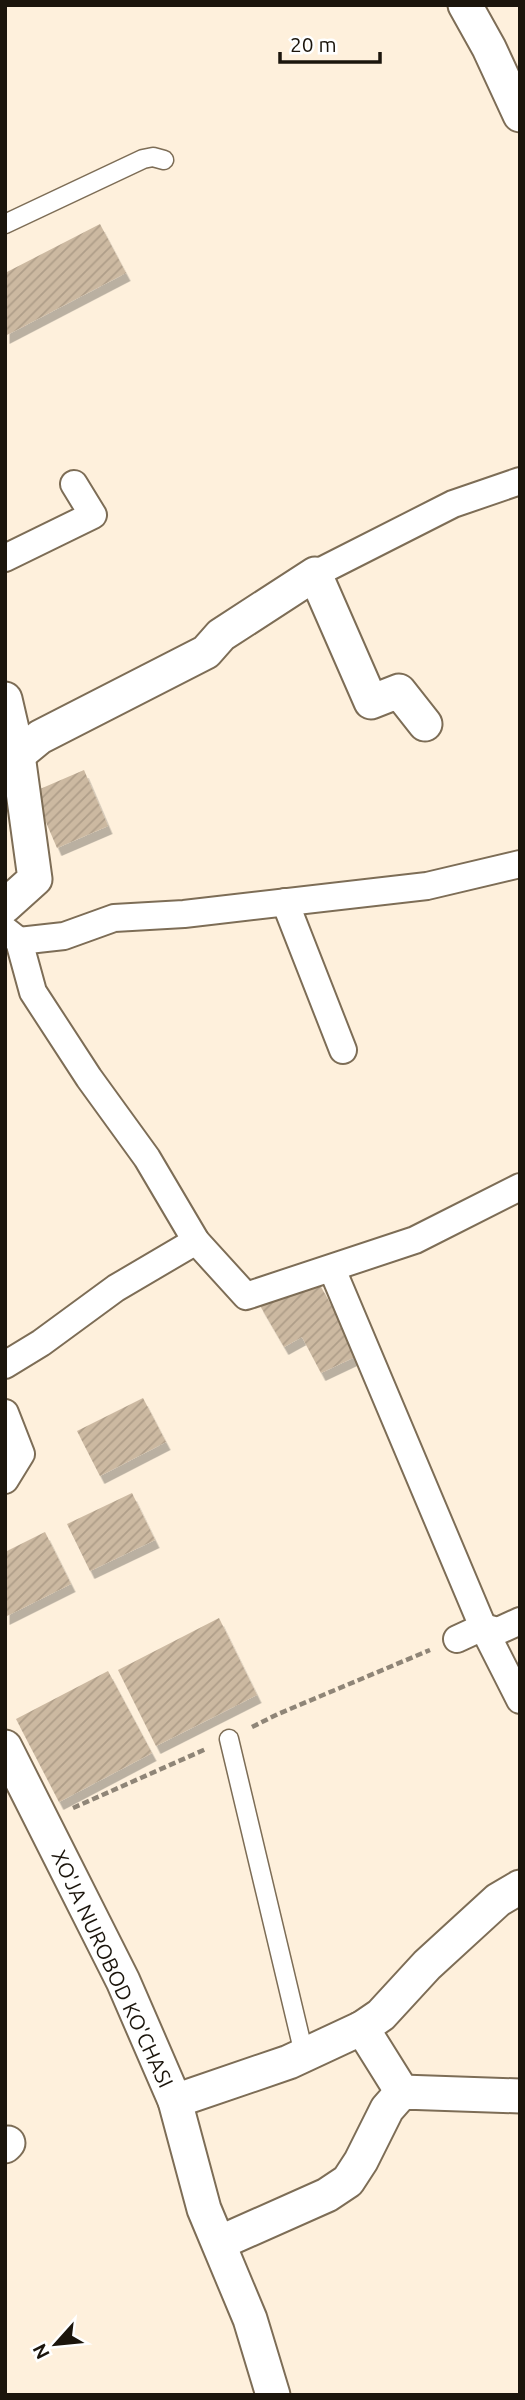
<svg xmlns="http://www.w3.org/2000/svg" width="525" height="2400" viewBox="0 0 525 2400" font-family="Ubuntu,sans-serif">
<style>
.building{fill:url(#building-hatch);filter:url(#shadow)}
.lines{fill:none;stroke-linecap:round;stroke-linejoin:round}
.service-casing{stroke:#7d6d56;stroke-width:21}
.pedestrian-casing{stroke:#7d6d56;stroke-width:30}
.minor-casing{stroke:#7d6d56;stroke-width:37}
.path{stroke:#8f8577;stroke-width:4.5;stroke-dasharray:7 3.5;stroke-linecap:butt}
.service{stroke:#fff;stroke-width:18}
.pedestrian{stroke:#fff;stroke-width:26}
.minor{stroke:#fff;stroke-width:33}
.labels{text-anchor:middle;stroke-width:5;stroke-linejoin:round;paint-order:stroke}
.street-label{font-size:21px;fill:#1b150c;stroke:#fff}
</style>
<defs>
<pattern id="building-hatch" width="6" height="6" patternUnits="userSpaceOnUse" patternTransform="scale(1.75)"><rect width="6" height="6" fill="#ccb9a1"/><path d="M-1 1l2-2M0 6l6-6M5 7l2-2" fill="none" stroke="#af9e89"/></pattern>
<filter id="shadow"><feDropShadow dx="4.5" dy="8" stdDeviation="0" flood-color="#0004"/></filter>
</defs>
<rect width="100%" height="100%" fill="#fef0dc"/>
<g class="building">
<polygon points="100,224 126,273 5,336 5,273"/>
<polygon points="84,770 108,826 57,848 33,792"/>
<polygon points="320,1285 359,1355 321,1373 302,1337 284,1347 259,1304"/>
<polygon points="143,1398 166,1442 100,1476 77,1431"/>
<polygon points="132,1493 155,1540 90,1571 67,1524"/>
<polygon points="45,1532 71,1584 5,1617 5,1552"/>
<polygon points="219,1618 257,1695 156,1746 118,1670"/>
<polygon points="108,1671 152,1753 59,1802 16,1719"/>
</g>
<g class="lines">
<g class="service-casing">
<g id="service">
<polyline points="5,224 143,159 153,157 164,160"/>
<polyline points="229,1739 304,2054"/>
</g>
</g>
<g class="pedestrian-casing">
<g id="pedestrian">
<polyline points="5,558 93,515 74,484"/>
<polyline points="315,574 453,504 520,481"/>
<polyline points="285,902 343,1050"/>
<polyline points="5,930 19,941 33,992 89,1078 147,1158 196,1241 246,1296 415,1240 520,1187"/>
<polyline points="19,941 64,936 114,918 184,914 427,886 520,864"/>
<polyline points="332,1269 483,1627 520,1700"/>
<polyline points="5,1365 41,1343 116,1288 196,1241"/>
<polyline points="5,1413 21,1454 5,1480"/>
<polyline points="457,1639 483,1627 498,1631 520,1621"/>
</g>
</g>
<g class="minor-casing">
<g id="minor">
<polyline points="465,5 489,48 520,115"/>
<polyline points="5,699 18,755 35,879 5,906"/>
<polyline points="18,755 40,737 206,652 221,635 315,574 371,702 399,691 425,724"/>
<polyline points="5,1747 123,1981 175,2101 204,2209 250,2319 273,2395"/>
<polyline points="362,2028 402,2092"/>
<polyline points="175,2101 289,2062 362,2028 381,2015 427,1965 498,1900 520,1887"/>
<polyline points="5,2146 8,2143"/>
<polyline points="219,2243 327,2195 348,2181 361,2161 387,2109 402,2092 520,2096"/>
</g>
</g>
<g class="path">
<polyline points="252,1727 278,1714 430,1650"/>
<polyline points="73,1808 206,1749"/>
</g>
<use href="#service" class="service"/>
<use href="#pedestrian" class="pedestrian"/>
<use href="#minor" class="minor"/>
</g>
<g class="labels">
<g class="street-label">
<text transform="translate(112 1969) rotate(65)" y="7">XO'JA NUROBOD KO'CHASI</text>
</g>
</g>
<rect width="525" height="2400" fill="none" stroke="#1b150c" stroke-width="14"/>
<g transform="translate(56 2344) rotate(243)" stroke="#ffffff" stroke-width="5" paint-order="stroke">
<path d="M0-5L12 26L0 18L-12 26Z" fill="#1b150c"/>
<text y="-10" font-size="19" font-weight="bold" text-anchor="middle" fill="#1b150c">N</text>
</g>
<path d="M280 52v10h100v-10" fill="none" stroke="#1b150c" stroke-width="3.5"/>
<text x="290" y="52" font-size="21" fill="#1b150c" stroke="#ffffff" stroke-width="5" paint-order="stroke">20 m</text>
</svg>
